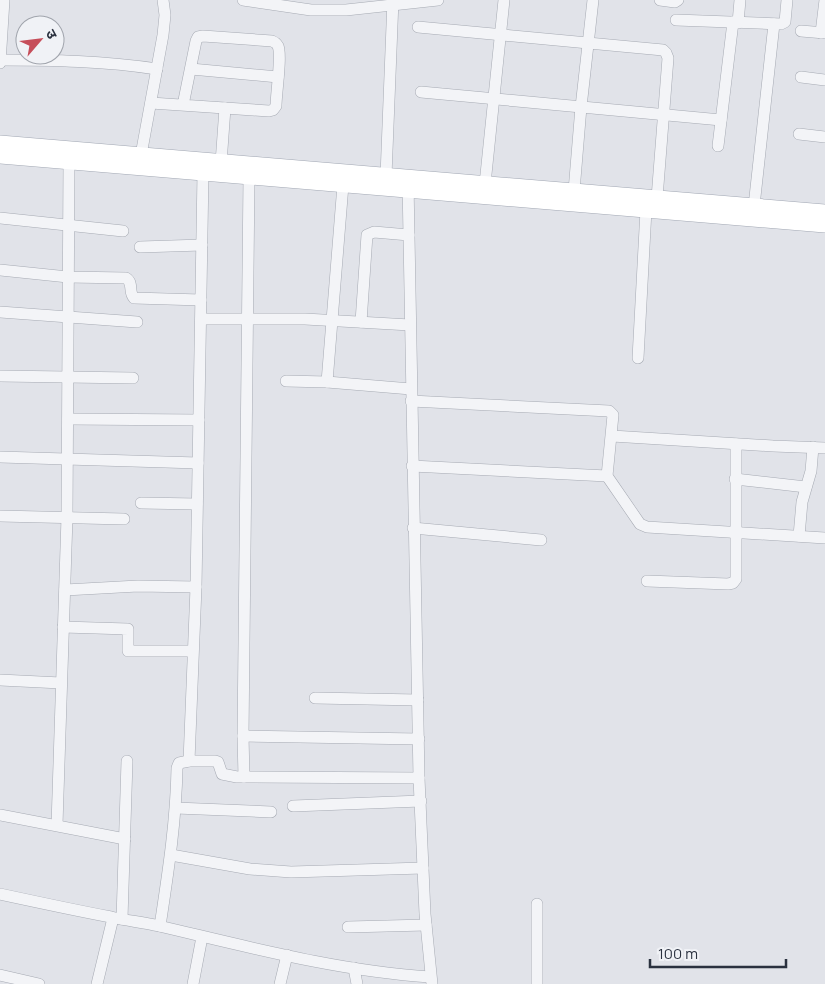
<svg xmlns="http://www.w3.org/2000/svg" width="825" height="984" viewBox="0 0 825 984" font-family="Manrope,'Noto Sans Devanagari',sans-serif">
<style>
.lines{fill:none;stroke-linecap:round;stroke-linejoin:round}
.minor-casing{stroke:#a6aab3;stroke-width:12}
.major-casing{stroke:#a1a7b3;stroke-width:16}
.minor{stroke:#f3f4f7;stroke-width:11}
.major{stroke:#fff;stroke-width:15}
</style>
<rect width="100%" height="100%" fill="#e1e3e9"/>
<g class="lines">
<g class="minor-casing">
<g id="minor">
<polyline points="243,0 311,10 346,10 438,0"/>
<polyline points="660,0 675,2 678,0"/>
<polyline points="676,20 781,24 785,22 787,0"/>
<polyline points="738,23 740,0"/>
<polyline points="418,27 663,50 666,53 668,58 657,198"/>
<polyline points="801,31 825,33"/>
<polyline points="821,33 825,0"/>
<path d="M0,60C53,60 104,61 157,69"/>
<polyline points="0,63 4,0"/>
<polyline points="191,69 278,77"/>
<polyline points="801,77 825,80"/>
<polyline points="421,92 721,120"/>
<path d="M151,103C190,106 230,108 269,111L273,110L276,106C276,94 282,55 278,46C276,43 276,43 272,41L203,36L198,37L196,41L183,105"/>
<polyline points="799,134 825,137"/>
<polyline points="718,146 733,22"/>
<polyline points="141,155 163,35 165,15 163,0"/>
<polyline points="221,163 225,108"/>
<polyline points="386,176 393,0"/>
<polyline points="408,182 419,778 425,914 432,984"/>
<polyline points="485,184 504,0"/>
<polyline points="574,191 581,107 593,0"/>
<polyline points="754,206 774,24"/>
<polyline points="0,218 123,231"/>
<polyline points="140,247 202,245"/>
<path d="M0,270L68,277L126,278C134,283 128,292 134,298L201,300"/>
<polyline points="0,312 137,322"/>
<polyline points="201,319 305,319 410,325"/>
<polyline points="361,322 367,235 374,232 409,235"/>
<polyline points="638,358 646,210"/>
<polyline points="0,376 133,378"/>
<polyline points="286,381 327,382 411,389"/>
<polyline points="327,382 343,185"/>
<polyline points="411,401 609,411 613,415 607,476 640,524 647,527 825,538"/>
<polyline points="68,419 199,420"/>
<polyline points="612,436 773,446 825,448"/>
<polyline points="0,457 198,463"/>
<polyline points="412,466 607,476"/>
<polyline points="735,479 806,487"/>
<polyline points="141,503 197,504"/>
<polyline points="0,516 124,519"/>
<polyline points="413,528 541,540"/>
<polyline points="799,536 802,502 811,471 813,447"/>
<polyline points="647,581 728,584 733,583 736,579 736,444"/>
<polyline points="65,590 138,586 196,587"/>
<polyline points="63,627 128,629 128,651 192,651"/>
<polyline points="0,680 61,683"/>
<polyline points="315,698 418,700"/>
<polyline points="243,736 419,739"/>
<polyline points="189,761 196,587 203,173"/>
<polyline points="244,777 243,736 249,178"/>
<polyline points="293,806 421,801"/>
<polyline points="176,808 271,812"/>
<polyline points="0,815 125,839"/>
<polyline points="57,825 67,517 69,162"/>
<polyline points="171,855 250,869 291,872 423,868"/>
<path d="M0,894C37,902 74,910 111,917C127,921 143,922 159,926C249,947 338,971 430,977"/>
<polyline points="537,904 537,984"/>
<polyline points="122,919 127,761"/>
<path d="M160,926C168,873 176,822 177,768L179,763L189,761H215L218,762L222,774L237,777L419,778"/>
<polyline points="348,927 426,925"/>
<polyline points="354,968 357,984"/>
<polyline points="0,975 39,984"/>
<polyline points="97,984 113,918"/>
<polyline points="193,984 202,937"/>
<polyline points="280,984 287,955"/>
</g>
</g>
<g class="major-casing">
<g id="major">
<polyline points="0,143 825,212"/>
<polyline points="0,156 825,225"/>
</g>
</g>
<use href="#minor" class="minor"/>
<use href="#major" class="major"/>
</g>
<g transform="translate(40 40) rotate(62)"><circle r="24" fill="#f0f2f6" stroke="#a1a5ad"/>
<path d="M0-4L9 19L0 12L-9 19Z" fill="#c64e5a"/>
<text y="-8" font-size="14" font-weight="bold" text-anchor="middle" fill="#2a313f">उ</text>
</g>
<path d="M650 959v8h136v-8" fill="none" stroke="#2a313f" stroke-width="2.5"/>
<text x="658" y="959" font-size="15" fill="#2a313f" stroke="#f0f2f6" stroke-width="4" paint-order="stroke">100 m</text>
</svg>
